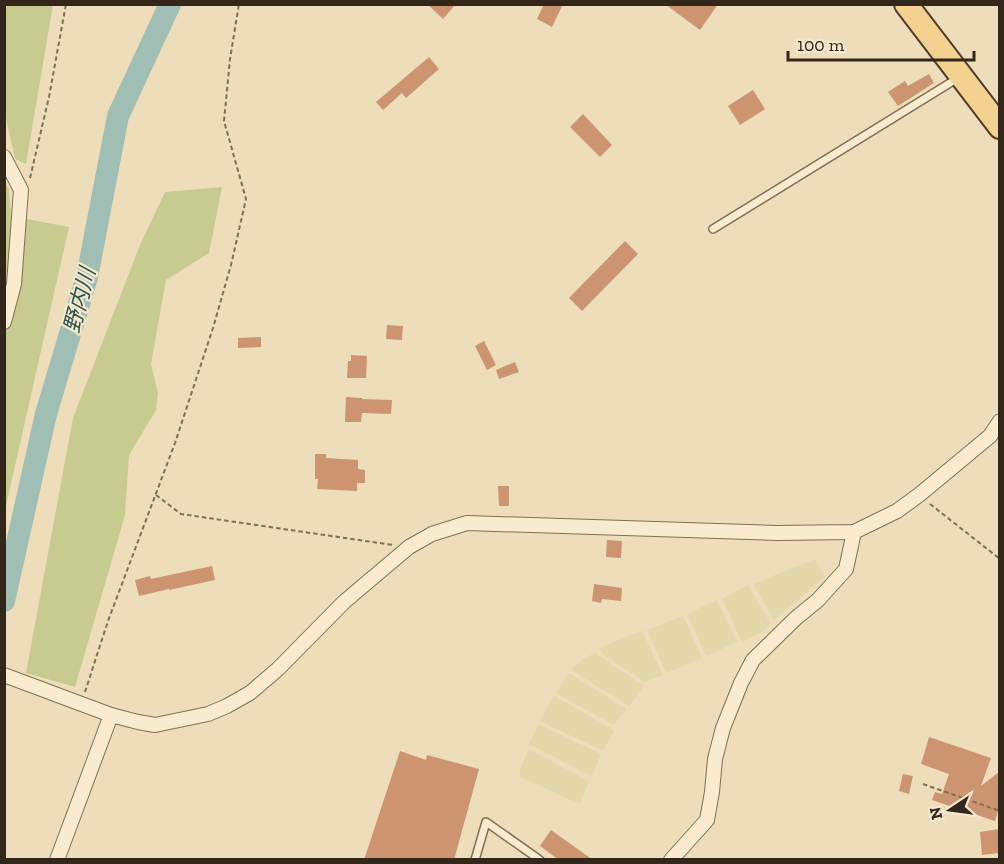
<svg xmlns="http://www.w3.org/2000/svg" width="1004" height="864" viewBox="0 0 1004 864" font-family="'Zilla Slab','Noto Sans JP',serif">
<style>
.farmland{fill:#e3d8a9}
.green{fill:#c6cb90}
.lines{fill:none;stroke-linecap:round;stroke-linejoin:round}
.river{stroke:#a0beb4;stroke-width:22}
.building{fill:#cc9471}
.lane-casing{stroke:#846d55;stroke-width:10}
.street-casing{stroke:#846d55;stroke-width:16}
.primary-casing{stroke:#523b2a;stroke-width:26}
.path{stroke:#846d55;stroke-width:2;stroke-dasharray:4.5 3;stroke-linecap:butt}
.lane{stroke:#f9ebce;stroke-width:7}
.street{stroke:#f9ebce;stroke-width:14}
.primary{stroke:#f3d191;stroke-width:22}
.labels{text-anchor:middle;stroke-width:4.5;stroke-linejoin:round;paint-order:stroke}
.water-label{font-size:22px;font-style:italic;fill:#29544f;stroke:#f5e7cb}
</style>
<rect width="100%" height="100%" fill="#edddbb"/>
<g class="farmland">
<polygon points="815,559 825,577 774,620 753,584"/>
<polygon points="748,585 771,624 760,633 742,642 722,599"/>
<polygon points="717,600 737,642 706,656 687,614"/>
<polygon points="683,616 702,658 666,673 647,630"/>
<polygon points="642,631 663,675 645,682 604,655 599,648"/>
<polygon points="595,653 644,686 629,706 571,670 583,659"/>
<polygon points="569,673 626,709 614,725 556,693"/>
<polygon points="554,696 614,730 603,751 540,721"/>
<polygon points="539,724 601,754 592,776 529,744"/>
<polygon points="528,749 589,781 580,804 522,778 519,773"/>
</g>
<g class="green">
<polygon points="4,5 53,5 26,164 15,159 5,114"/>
<polygon points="5,181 9,189 11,216 69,227 5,510"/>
<polygon points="222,187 209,253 166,280 151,364 158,393 156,410 129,455 125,515 75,687 26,673 73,418 140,245 165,192"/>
</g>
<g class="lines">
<polyline class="river" points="4,601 46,414 87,277 118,116 170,4"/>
</g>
<g class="building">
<polygon points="427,4 456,4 443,19"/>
<polygon points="544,4 563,4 552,27 537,19"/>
<polygon points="665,4 718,4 700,30"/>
<polygon points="429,57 439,69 406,98 402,93 383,110 376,102"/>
<polygon points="929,74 934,83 898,106 888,92 905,81 908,86"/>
<polygon points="753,90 765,109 740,125 728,106"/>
<polygon points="583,114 612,145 600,157 570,127"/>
<polygon points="625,241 638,254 582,311 569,298"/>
<polygon points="387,325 403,326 402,340 386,339"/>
<polygon points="261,337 261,347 238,348 238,338"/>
<polygon points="484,341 496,365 487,370 475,346"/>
<polygon points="351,355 367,356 366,378 347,378 348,361 351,361"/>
<polygon points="515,362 519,372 499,379 496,370"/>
<polygon points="346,397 362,398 362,399 392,400 391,414 362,413 361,422 345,422"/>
<polygon points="315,454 326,454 326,458 358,460 358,469 365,470 365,483 357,483 357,491 317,489 318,479 315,479"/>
<polygon points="498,486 509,486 509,506 499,506"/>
<polygon points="607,540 622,541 621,558 606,557"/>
<polygon points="212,566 215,580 169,590 169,589 139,596 135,580 150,576 151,579"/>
<polygon points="594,584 622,588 621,601 602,599 601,603 592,601"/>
<polygon points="929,737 991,758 981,786 999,772 999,807 995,821 932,800 935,792 942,794 949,774 921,764"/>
<polygon points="400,751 426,760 427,755 479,769 454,860 364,860"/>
<polygon points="903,774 913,776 909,794 899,791"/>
<polygon points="999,829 999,853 982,855 980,832"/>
<polygon points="551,830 593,860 559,860 540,846"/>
</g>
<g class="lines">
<g class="lane-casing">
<g id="lane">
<polyline points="713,229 958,78"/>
<polyline points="475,860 486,822 540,860"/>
</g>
</g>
<g class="street-casing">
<g id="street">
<polyline points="4,157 21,190 14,284 4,322"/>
<polyline points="4,675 111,715 138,722 155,725 208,714 227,706 250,693 278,669 344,602 409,547 432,534 467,523 777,533 854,532 897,511 919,495 990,436 1000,421"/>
<polyline points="57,860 111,715"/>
<polyline points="671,860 707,820 712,792 715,759 723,728 741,683 753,660 796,618 818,600 846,569 854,532"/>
</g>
</g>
<g class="primary-casing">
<polyline id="primary" points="906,4 1000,127"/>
</g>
<g class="path">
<polyline points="30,178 49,97 66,4"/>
<polyline points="156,495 181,514 393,545"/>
<polyline points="930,504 1000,559"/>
<polyline points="85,692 108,621 175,443 213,328 231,265 246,199 224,121 230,59 239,4"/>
<polyline points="923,784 1000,811"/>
</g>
<use href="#lane" class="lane"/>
<use href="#street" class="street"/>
<use href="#primary" class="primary"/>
</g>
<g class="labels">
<g class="water-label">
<text transform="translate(79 300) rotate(-75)" y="8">野内川</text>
</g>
</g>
<rect width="1004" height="864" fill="none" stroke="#33261a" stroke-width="12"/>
<g transform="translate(950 810) rotate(257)" stroke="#f5e7cb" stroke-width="4.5" paint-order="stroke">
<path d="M0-4.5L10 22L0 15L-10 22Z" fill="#33261a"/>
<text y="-9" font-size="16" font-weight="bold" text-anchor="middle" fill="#33261a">N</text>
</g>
<path d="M788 51v9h186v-9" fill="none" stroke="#33261a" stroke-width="3"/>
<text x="797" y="51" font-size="18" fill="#33261a" stroke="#f5e7cb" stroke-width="4.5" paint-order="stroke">100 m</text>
</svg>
